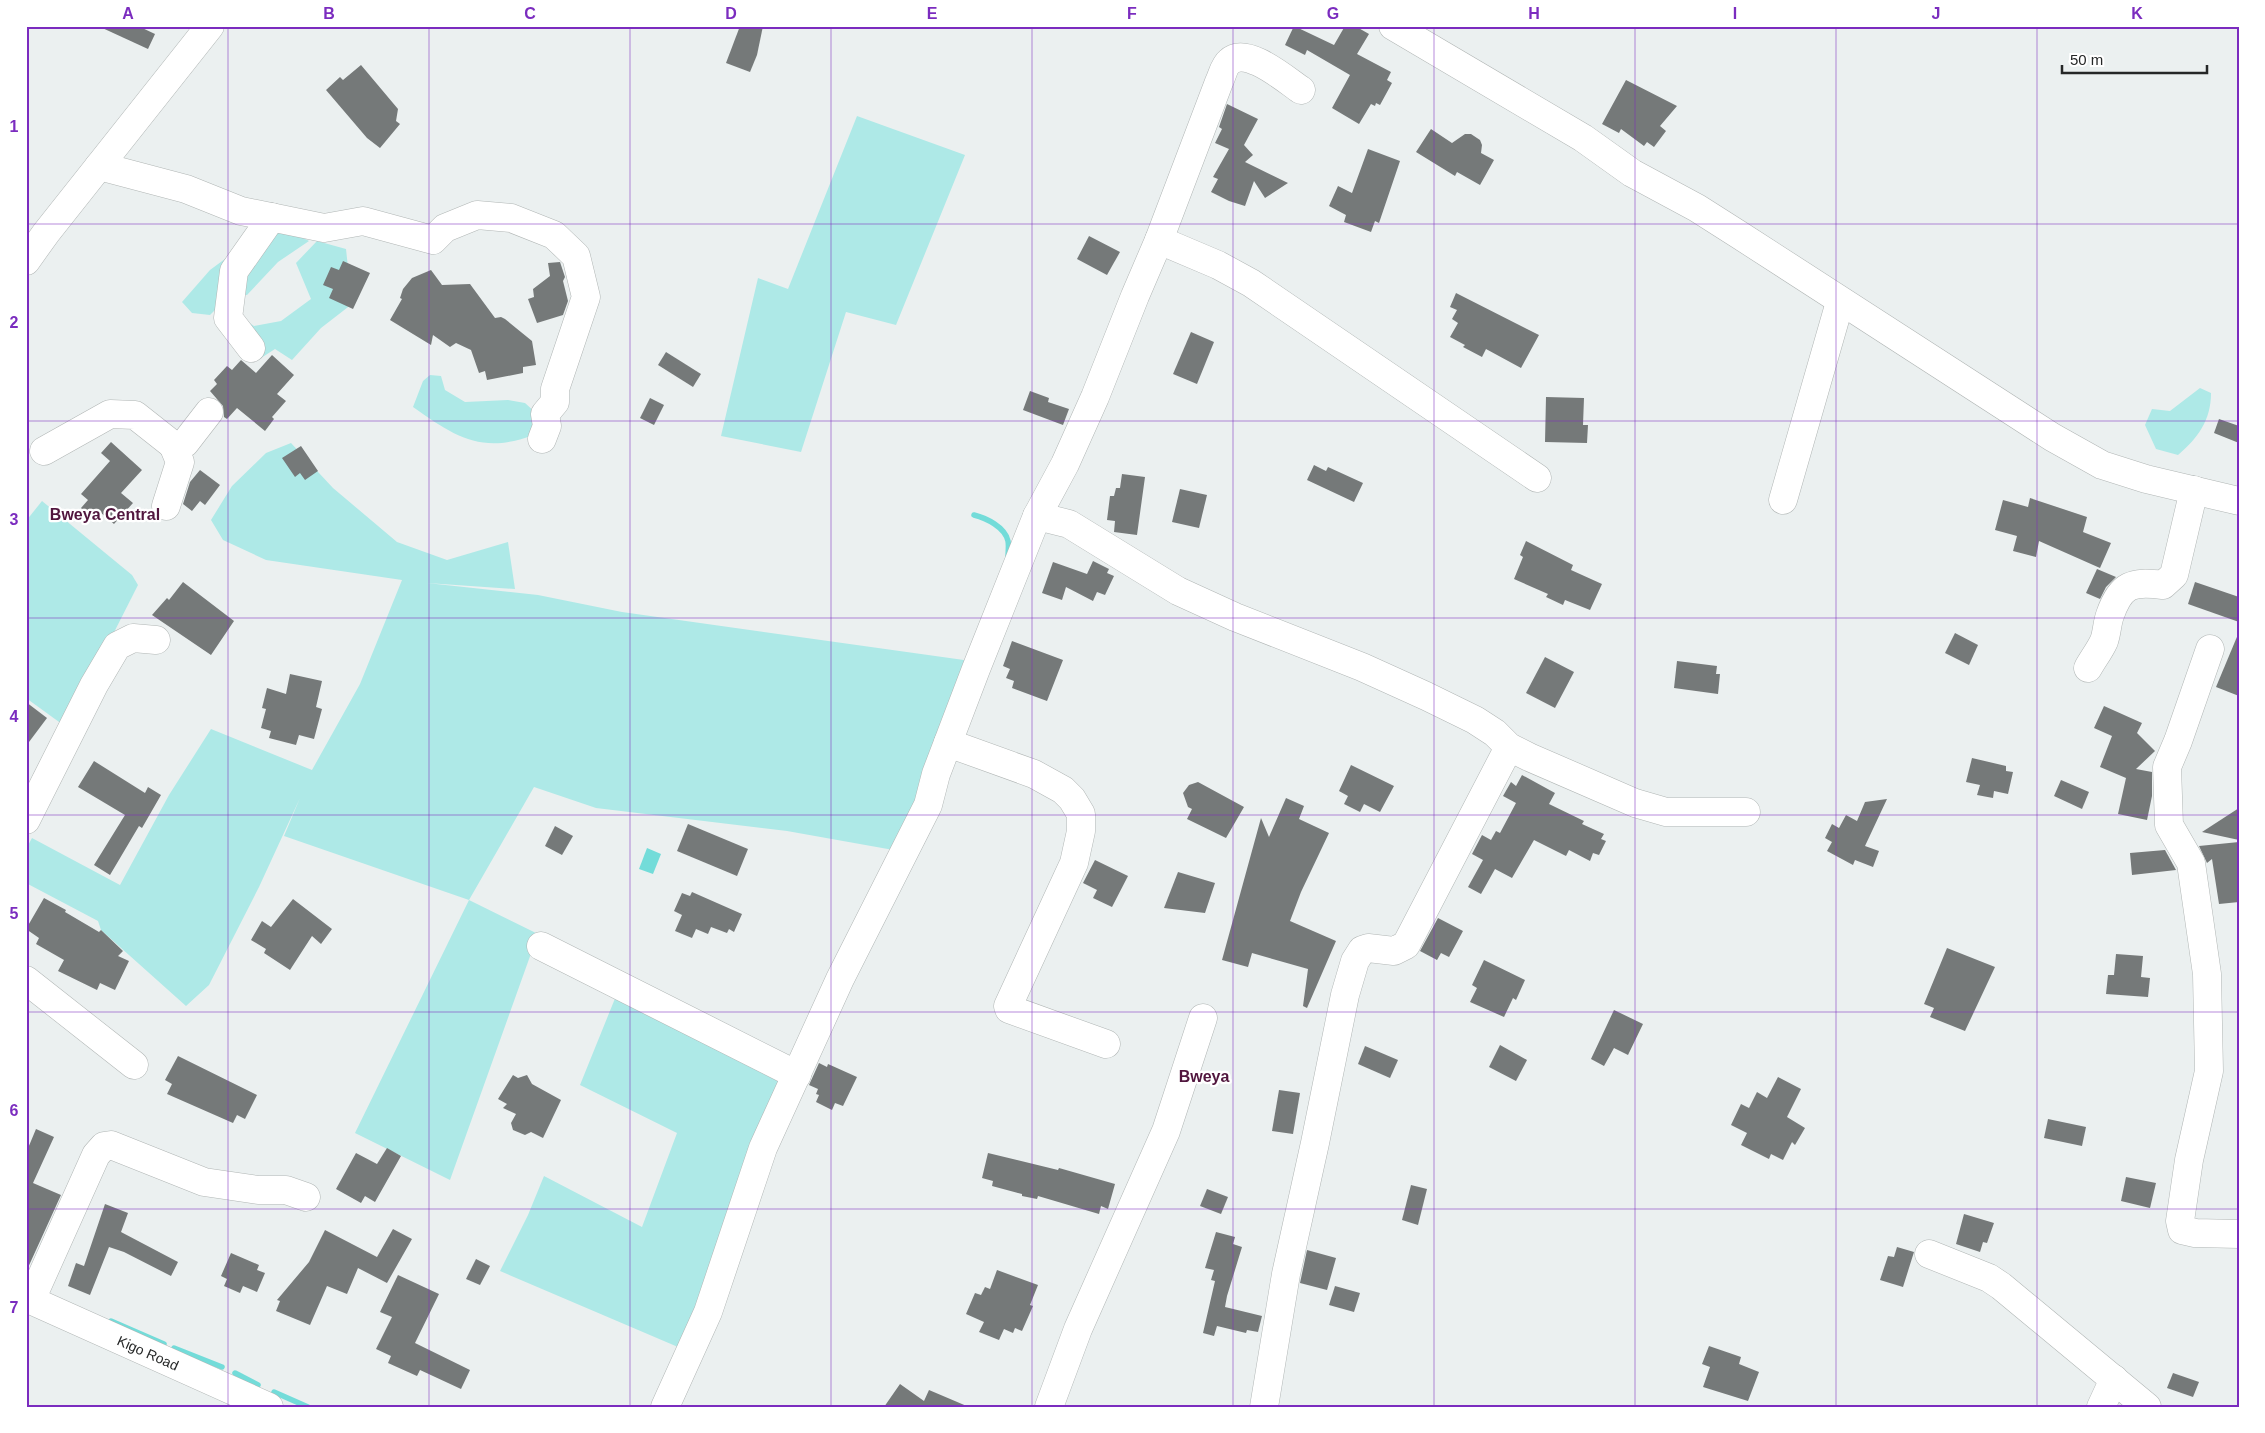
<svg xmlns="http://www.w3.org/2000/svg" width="2265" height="1433" viewBox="0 0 2265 1433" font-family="Helvetica,sans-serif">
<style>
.green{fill:#aee9e7}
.water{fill:#73dcd9}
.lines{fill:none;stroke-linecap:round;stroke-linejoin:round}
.stream{stroke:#73dcd9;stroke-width:5.5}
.building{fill:#757979}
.minor-casing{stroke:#b1b6b5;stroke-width:29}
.minor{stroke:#fff;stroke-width:28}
.grid{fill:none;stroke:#7b2cbf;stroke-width:1;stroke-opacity:0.55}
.labels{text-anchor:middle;stroke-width:4.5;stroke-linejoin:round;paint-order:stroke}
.street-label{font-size:14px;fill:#252727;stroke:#fff}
.quarter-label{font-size:16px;font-weight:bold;fill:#51163e;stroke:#fff}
.neatline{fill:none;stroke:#7b2cbf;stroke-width:2}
.grid-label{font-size:16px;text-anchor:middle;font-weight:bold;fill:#7b2cbf}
</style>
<rect width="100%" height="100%" fill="#ebf0f0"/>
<g class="green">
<polygon points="857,116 965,155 896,325 846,312 801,452 721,436 758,278 788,289"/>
<polygon points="290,231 309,241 278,262 247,295 232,293 210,315 192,313 182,302 210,270 256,236"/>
<polygon points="317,241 346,249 352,304 321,328 292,360 275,349 261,358 238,347 236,314 254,326 281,321 311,299 296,263"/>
<path d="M430,375L441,376L445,390L465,402L508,400L525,403L536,413L533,435C482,455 454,436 413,407L423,381Z"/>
<path d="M2200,388L2211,393C2211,420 2198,438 2178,455L2156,449L2145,425L2152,409L2170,411Z"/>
<polygon points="291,443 333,488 397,542 447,560 508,542 515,589 427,583 538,595 622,612 971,661 899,851 787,831 596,808 534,787 469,900 538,934 450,1180 355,1133 469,900 284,836 300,798 259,887 209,985 186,1006 101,930 98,921 26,883 26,849 32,838 120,885 169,795 211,729 312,770 360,684 402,580 266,560 223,540 211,520 232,486 266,453"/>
<polygon points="42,501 132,575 138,585 66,727 26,698 26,521"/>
<polygon points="616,996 775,1073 783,1085 685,1350 500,1271 528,1215 544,1176 642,1227 677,1133 580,1085"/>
</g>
<polygon class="water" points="647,848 661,854 653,874 639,869"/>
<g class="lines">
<g class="stream">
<path d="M974,515C986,518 1005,527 1008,541C1009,546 1008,552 1008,557"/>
<polyline points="111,1321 164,1344"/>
<polyline points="174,1348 222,1367"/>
<polyline points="235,1373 258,1385"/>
<polyline points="274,1392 308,1407"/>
</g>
</g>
<g class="building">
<polygon points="98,26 138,26 155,34 148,49"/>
<polygon points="740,26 763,26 757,55 750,72 726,63"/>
<polygon points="1294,26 1334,45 1345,26 1355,26 1369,34 1357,54 1391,72 1387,80 1392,83 1380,105 1376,103 1375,106 1371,104 1359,124 1332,108 1350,75 1307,50 1305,55 1285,45"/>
<polygon points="361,65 398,109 396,121 400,124 380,148 367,138 326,90 340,77 343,80"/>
<polygon points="1626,80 1677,106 1660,126 1666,131 1654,147 1647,142 1644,146 1621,129 1619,133 1602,124"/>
<polygon points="1227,104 1258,119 1244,145 1253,155 1245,162 1288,183 1265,198 1254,181 1245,206 1229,201 1211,192 1218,179 1213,177 1229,149 1215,143 1222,129 1219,127"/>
<polygon points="1431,129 1452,143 1465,134 1471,134 1480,140 1482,145 1481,153 1494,160 1480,185 1457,172 1455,176 1416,152"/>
<polygon points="1368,149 1400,161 1379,223 1375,221 1371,232 1344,222 1346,215 1329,206 1338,186 1352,193"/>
<polygon points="1089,236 1120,252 1107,275 1077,259"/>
<polygon points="343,261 370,273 353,309 329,298 333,289 323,285 331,267 339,270"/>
<polygon points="560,262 565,277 563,281 568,301 563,315 537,323 528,299 534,297 533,289 550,276 548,263"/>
<polygon points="431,270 442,285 470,284 495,318 501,317 505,319 532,341 536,365 523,367 523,373 487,380 485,371 479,373 471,350 456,343 450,347 433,335 431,345 390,320 402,299 400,298 403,289 412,278"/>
<polygon points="1456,293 1539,335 1521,368 1486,349 1482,357 1463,347 1465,345 1450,337 1458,323 1452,319 1457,310 1450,307"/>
<polygon points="1191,332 1214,342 1197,384 1173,374"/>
<polygon points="666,352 701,374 693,387 658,365"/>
<polygon points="272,355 294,375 277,394 286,401 272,417 274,419 265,431 237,408 227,419 224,417 223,406 210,391 217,384 214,380 227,366 232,370 241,360 256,373"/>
<polygon points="1030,391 1049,398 1048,402 1069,409 1063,425 1023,410"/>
<polygon points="1546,397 1584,398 1583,425 1588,425 1587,443 1545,442"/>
<polygon points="650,398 664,405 654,425 640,418"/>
<polygon points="2219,419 2239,426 2239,443 2214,433"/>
<polygon points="111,442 142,470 121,493 133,503 114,524 100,512 93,519 81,508 88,500 81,494 110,461 101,453"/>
<polygon points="301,446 318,471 305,480 300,473 295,477 282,458"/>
<polygon points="1314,465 1326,471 1328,467 1363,483 1354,502 1307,480"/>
<polygon points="200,470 220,485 205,505 200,501 192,511 183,504 190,482"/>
<polygon points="1122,474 1145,477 1137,535 1114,532 1115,521 1107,520 1110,496 1114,496 1116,488 1120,488"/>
<polygon points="1180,489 1207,495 1199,528 1172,522"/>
<polygon points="2030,498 2087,517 2083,532 2111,543 2100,568 2039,541 2036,557 2013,551 2017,536 1995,530 2003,500 2028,507"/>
<polygon points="1526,541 1573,565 1571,570 1602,584 1590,610 1565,600 1563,605 1546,597 1548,594 1514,579 1523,557 1520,555"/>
<polygon points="1093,561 1109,569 1107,573 1114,576 1105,595 1097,592 1093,601 1066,587 1062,600 1042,593 1053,562 1087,574"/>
<polygon points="2097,569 2116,577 2106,587 2100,599 2086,593"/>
<polygon points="183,582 234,621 211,655 152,615 167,598 169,600"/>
<polygon points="2195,582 2239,597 2239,622 2188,604"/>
<polygon points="2239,632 2239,696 2216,687"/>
<polygon points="1955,633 1978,645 1969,665 1945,653"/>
<polygon points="1012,641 1063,660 1047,701 1012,688 1014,681 1006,678 1010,669 1003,666"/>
<polygon points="1545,657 1574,672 1555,708 1526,693"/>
<polygon points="1677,661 1717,666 1716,674 1720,674 1718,694 1674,688"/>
<polygon points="290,674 322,681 316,707 322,709 314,739 299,735 296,745 269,738 271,731 261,728 266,709 262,708 267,688 286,694"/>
<polygon points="26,702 47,718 26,746"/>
<polygon points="2104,706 2142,723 2137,733 2155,751 2136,769 2152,772 2152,796 2147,820 2118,814 2126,778 2100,767 2112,736 2094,728"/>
<polygon points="1972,758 2006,766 2006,771 2013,772 2008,794 1994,791 1993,798 1977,795 1980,785 1966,782"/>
<polygon points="94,761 145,793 148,787 161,795 142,828 139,826 110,875 94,865 125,815 78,787"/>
<polygon points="1351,765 1394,786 1380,812 1364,804 1360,812 1344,804 1348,796 1339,791"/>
<polygon points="1522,775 1555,793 1549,804 1584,821 1582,824 1604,834 1601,839 1606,841 1599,855 1593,853 1590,861 1569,850 1566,856 1534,840 1512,878 1495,869 1481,894 1468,887 1483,860 1472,854 1482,835 1491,840 1496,831 1500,833 1516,803 1503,796 1511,782 1516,786"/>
<polygon points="2061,780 2089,792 2082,809 2054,796"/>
<polygon points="1198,782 1244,807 1226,838 1187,819 1192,809 1188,807 1183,793 1189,785"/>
<polygon points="1286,798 1304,806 1299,819 1329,833 1301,892 1290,921 1336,941 1307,1008 1303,1006 1308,969 1252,953 1248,967 1222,960 1261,818 1269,837"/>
<polygon points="1887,799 1865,846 1879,851 1873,867 1855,860 1853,865 1827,851 1832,842 1825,838 1832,824 1839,828 1846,815 1857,821 1865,802"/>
<polygon points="2239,808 2239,840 2202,832"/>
<polygon points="688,824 748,849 737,876 677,851"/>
<polygon points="555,826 573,836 562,855 545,846"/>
<polygon points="2239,842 2239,902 2219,904 2212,859 2207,863 2199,846"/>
<polygon points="2165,850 2176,870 2132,875 2130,853"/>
<polygon points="1095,860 1128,876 1112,907 1093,898 1097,890 1083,883"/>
<polygon points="1178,872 1215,883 1205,913 1164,908"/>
<polygon points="692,892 742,914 734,932 729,929 727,933 711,927 708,934 696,929 692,938 675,931 682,915 674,911 682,893 690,896"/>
<polygon points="44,898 66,910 65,912 99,932 101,930 123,951 118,956 129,961 115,990 100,983 97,990 58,971 64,960 36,944 39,938 26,929"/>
<polygon points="293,899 332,929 321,944 312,936 290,970 264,953 266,949 251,940 262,921 271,927"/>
<polygon points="1438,918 1463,931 1449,957 1441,953 1437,960 1420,951"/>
<polygon points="1947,948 1995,967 1965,1031 1930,1017 1934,1008 1924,1004"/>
<polygon points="2116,954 2143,956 2141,977 2150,978 2148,997 2106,994 2108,975 2114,975"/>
<polygon points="1484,960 1525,980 1516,1000 1513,998 1504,1017 1470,1002 1477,988 1472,985"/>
<polygon points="1614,1010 1643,1024 1628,1055 1614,1048 1604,1066 1591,1059"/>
<polygon points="1500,1045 1527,1060 1516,1081 1489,1067"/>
<polygon points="1365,1046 1398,1060 1390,1078 1358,1064"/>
<polygon points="178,1056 257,1095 245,1119 237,1115 233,1123 167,1094 172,1084 165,1080"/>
<polygon points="819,1063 827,1067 828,1064 857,1077 843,1106 835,1103 832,1110 816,1102 819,1095 816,1094 818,1089 809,1085"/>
<polygon points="513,1075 518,1078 527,1075 532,1084 561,1100 543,1138 531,1132 525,1135 513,1130 511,1123 516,1114 503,1108 507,1104 498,1099"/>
<polygon points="1778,1077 1801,1089 1787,1117 1805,1128 1795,1145 1792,1142 1783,1160 1771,1154 1769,1159 1741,1145 1747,1133 1731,1125 1741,1104 1749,1108 1757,1092 1767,1098"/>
<polygon points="1279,1090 1300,1093 1293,1134 1272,1131"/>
<polygon points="2048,1119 2086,1127 2082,1146 2044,1138"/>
<polygon points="36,1129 54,1137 33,1183 61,1195 26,1272 26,1153"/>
<polygon points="387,1148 401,1156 375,1202 365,1196 361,1203 336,1189 356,1153 377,1164"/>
<polygon points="988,1153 1058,1170 1059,1168 1115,1184 1108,1209 1101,1206 1099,1214 1038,1196 1037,1199 1022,1196 1022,1194 992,1186 993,1181 982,1178"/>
<polygon points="2126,1177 2156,1183 2150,1208 2121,1201"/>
<polygon points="1411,1185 1427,1189 1418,1225 1402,1220"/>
<polygon points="1207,1189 1228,1197 1221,1214 1200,1206"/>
<polygon points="105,1204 128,1213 121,1232 178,1262 171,1276 124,1252 109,1247 90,1295 68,1286 76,1263 84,1266"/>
<polygon points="1964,1214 1994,1223 1987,1243 1983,1242 1980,1252 1956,1244"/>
<polygon points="393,1229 412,1239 387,1283 358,1268 347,1294 327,1286 310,1325 276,1311 280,1301 277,1300 309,1262 325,1230 377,1257"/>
<polygon points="1216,1232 1235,1237 1233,1244 1242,1247 1227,1296 1225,1307 1262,1316 1258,1332 1247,1330 1246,1333 1217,1326 1214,1336 1203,1333 1215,1281 1211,1280 1214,1270 1205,1268"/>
<polygon points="1897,1247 1914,1252 1903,1287 1880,1280 1888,1256 1894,1257"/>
<polygon points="1307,1250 1336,1258 1327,1290 1300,1283"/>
<polygon points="231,1253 259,1265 257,1270 265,1273 257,1292 243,1286 240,1293 224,1286 227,1279 221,1276"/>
<polygon points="476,1259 490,1266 480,1285 466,1279"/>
<polygon points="997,1270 1038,1285 1030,1305 1033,1306 1022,1331 1015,1328 1013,1333 1004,1329 999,1340 979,1332 984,1322 966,1314 975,1293 981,1295 985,1287 990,1289"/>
<polygon points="398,1275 439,1294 415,1343 470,1370 461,1389 420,1370 417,1376 388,1363 391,1356 376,1349 392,1317 380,1312"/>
<polygon points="1335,1286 1360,1293 1354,1312 1329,1305"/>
<polygon points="1709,1346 1741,1357 1739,1364 1759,1372 1748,1401 1703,1387 1710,1367 1702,1364"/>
<polygon points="2173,1373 2199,1382 2193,1397 2167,1388"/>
<polygon points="900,1384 924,1401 929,1390 969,1407 884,1407"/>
</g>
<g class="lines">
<g class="minor-casing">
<g id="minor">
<polyline points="1393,26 1583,138 1632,173 1697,208 1741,236 2052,437 2102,465 2146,479 2239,501"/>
<polyline points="99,166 186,189 241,211 324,228 363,221 433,240 445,228 477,215 511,218 554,235 576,256 586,297 555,389 555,402 545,414 547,426 542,439"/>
<polyline points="1159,240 1218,265 1251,283 1537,478"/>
<polyline points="26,261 46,233 210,26"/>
<polyline points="251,348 228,318 234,271 272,217"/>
<polyline points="44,451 110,414 135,415 173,445 185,443 209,412"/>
<polyline points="1783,500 1840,302"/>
<polyline points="166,506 180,462 173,445"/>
<polyline points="1037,516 1069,524 1178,591 1235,617 1362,667 1426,696 1475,720 1495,733 1509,747 1529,757 1635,803 1666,812 1746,812"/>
<polyline points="2210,649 2178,741 2167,767 2169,825 2191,863 2207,974 2209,1071 2189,1160 2180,1221 2182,1230 2195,1233 2239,1234"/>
<path d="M2088,668C2093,659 2100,650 2104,641C2107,633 2107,623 2110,615C2121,584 2132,581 2163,585L2174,575L2194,490"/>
<polyline points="948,743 1034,774 1063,790 1072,799 1081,814 1081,831 1074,863 1008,1006 1009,1009 1106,1044"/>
<polyline points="26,820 94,685 117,646 133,638 156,640"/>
<polyline points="541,946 797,1075"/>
<polyline points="26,980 134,1065"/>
<polyline points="1929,1254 1989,1278 2001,1286 2147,1407"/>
<polyline points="26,1298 269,1407"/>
<polyline points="31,1300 96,1155 104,1146 111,1145 204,1182 258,1190 286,1190 306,1197"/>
<path d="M665,1407L708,1312L763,1148L840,979L928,805L936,774L976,669L1037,516L1065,464L1095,397L1135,296L1159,240L1219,82C1222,76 1224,66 1229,62C1246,45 1286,80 1301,90"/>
<polyline points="1049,1407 1078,1329 1166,1131 1203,1018"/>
<polyline points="1264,1407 1286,1274 1315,1143 1345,995 1355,961 1362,950 1368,948 1394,951 1406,945 1509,747"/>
<polyline points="2101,1407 2114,1379"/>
</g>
</g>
<use href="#minor" class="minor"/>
</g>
<path class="grid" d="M228,26V1407M429,26V1407M630,26V1407M831,26V1407M1032,26V1407M1233,26V1407M1434,26V1407M1635,26V1407M1836,26V1407M2037,26V1407M26,224H2239M26,421H2239M26,618H2239M26,815H2239M26,1012H2239M26,1209H2239"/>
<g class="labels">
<g class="street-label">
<text transform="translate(148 1353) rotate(24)" y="5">Kigo Road</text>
</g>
<g class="quarter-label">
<text x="105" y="520">Bweya Central</text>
<text x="1204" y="1082">Bweya</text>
</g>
</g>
<rect width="2265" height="1433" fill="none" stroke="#ffffff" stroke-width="55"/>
<path d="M2062 65v8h145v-8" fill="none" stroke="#252727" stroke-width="2.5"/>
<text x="2070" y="65" font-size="15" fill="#252727" stroke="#ffffff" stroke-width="4" paint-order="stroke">50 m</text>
<rect x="28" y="28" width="2210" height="1378" class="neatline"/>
<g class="grid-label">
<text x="128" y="19">A</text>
<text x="329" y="19">B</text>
<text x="530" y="19">C</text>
<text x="731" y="19">D</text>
<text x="932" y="19">E</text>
<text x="1132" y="19">F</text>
<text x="1333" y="19">G</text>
<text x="1534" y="19">H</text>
<text x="1735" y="19">I</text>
<text x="1936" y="19">J</text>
<text x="2137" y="19">K</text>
<text x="14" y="132">1</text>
<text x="14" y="328">2</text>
<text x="14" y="525">3</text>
<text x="14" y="722">4</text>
<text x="14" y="919">5</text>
<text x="14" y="1116">6</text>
<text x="14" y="1313">7</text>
</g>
</svg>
